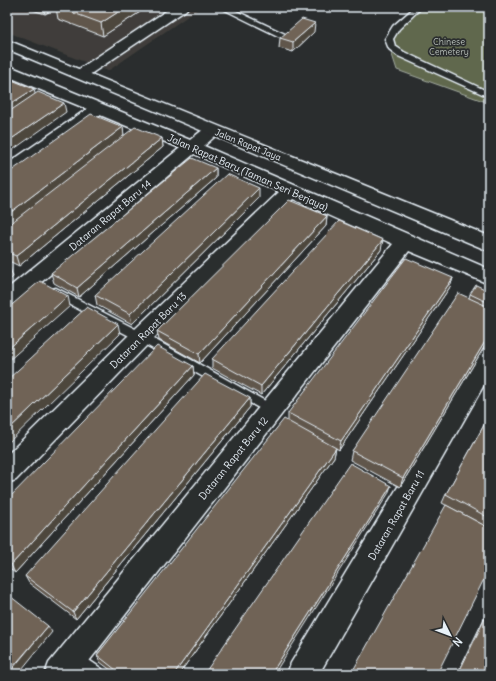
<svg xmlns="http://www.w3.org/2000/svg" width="496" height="681" viewBox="0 0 496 681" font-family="Delius,sans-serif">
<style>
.built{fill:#3f3e3a}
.green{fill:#60674d;stroke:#a4aca2}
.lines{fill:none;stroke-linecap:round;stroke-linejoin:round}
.service-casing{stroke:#e8f1f8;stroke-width:3}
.minor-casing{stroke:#e8f1f8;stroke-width:3}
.tertiary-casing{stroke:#e8f1f8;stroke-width:3}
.service{fill:#2a2d2e;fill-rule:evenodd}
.minor{fill:#2a2d2e;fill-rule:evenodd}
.tertiary{fill:#2a2d2e;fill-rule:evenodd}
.wall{fill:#60564b;stroke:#e8f1f8}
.shaded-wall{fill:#4e463d;stroke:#e8f1f8}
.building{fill:#706457;stroke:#e8f1f8}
.labels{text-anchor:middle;stroke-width:3.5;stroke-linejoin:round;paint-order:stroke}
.far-park-label{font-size:9px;fill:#b2bab4;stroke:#2a2d2e}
.far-street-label{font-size:9px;fill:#e8f1f8;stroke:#2a2d2e}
.street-label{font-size:10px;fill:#e8f1f8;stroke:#2a2d2e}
</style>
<rect width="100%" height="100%" fill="#2a2d2e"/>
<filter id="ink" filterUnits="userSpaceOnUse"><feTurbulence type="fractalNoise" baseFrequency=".025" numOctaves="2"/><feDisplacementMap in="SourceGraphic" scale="8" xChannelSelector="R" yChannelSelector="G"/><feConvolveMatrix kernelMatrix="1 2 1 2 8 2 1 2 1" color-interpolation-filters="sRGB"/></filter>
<g filter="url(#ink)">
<polygon class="built" points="7,7 201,7 108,71 7,32"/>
<polygon class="green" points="425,7 489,7 489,103 397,70 386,36"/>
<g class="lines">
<g class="service-casing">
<g id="service">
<polygon points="219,7 228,7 285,34 284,36 278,36"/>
<polygon points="415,7 422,7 399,29 393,39 395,46 404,52 489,92 489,97 398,56 389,49 385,39 393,26"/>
<polygon points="56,288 145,334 276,407 278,410 276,413 272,415 268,413 137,340 52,295 51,292 52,289"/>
<polygon points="74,650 102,669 105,674 85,674 69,662 67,657 69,652"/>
</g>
</g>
<g class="minor-casing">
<g id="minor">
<polygon points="172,7 188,7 186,10 86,77 81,79 76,77 73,74 76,71"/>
<path d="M7,65L190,140C199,133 207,124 219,127L221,131L204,146L489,269V284L409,251L79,674H45L49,663L393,244L293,199L149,343L16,480L7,483V455L133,331L279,192L194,154L14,305L7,308V289L180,148L100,115L13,176L7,178V164L87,109L7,76Z"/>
<polygon points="489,347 489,376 319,674 287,674 291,663 481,350"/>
</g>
</g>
<g class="tertiary-casing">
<polygon id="tertiary" points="7,40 489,236 489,251 7,49"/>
</g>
<use href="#service" class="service"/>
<use href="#minor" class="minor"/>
<use href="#tertiary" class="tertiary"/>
</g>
<g class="wall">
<polygon points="23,7 139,7 140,12 103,36 58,19 56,8 45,14"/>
<polygon points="314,32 293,52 279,48 280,38"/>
<polygon points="123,127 124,136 162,138 163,147 19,266 7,260 7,174"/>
<polygon points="216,168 216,178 79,297 54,283 51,273"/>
<polygon points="259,198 132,324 97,305 95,295"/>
<polygon points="327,216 326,226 200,363 159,340 157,331"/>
<polygon points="381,250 261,395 212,368 212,359"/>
<polygon points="453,278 450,287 339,450 336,448 334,457 179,674 116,674 100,662 97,655 288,421 288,413"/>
<polygon points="489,291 489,339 400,487 350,460 352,451 469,298 470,294"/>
<polygon points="193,366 194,375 15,573 7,567 7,500"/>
<polygon points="250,398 250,407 76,619 29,583 25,576"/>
<polygon points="489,416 489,528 442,503 446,494"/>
<polygon points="489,608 489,674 457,674"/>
</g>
<g class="shaded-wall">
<polygon points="43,7 55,7 56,8 45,14"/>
<polygon points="126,7 139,7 140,12 103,36 101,23"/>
<polygon points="315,23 314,32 293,52 293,42"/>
<polygon points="34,89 36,98 7,118 7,106"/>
<polygon points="64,103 66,112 7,154 7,142"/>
<polygon points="123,127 124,137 7,227 7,215"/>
<polygon points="162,138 163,147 19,266 16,256"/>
<polygon points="216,168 216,178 79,297 77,288"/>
<polygon points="259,188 259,198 132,324 130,314"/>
<polygon points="327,216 326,226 200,363 199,354"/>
<polygon points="383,240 381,250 261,395 261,386"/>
<polygon points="10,268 13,277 7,282 7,270"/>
<polygon points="453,278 450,287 339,450 341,441"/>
<polygon points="68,296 70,306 7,362 7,350"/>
<polygon points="118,324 120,334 7,444 7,431"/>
<polygon points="489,335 489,339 400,487 403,478"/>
<polygon points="193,366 194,375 15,573 11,565"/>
<polygon points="250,398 250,407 76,619 73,612"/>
<polygon points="336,448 334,457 179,674 174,674"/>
<polygon points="391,486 388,494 274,674 271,674"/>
<polygon points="48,626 52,632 18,674 8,674"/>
</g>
<g class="building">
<polygon points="57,7 126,7 101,23"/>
<polygon points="302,19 315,23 293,42 280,38"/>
<polygon points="7,78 34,89 7,106"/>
<polygon points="38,92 64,103 7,142 7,113"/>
<polygon points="91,114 123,127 7,215 7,174"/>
<polygon points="135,127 162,138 16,256 7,252 7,226"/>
<polygon points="192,158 216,168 77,288 51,273"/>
<polygon points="227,174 259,188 130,314 95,295"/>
<polygon points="289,200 327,216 199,354 157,331"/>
<polygon points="339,221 383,240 261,386 212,359"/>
<polygon points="406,258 453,278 341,441 288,413"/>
<polygon points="7,266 10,268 7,270"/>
<polygon points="40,281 68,296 7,350 7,309"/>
<polygon points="476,285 489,291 489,303 470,294"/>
<polygon points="458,293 489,307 489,335 403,478 352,451"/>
<polygon points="87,307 118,324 7,431 7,380"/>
<polygon points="157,346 193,366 11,565 7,563 7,500"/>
<polygon points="205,374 250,398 73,612 25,576"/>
<polygon points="489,416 489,518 446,494"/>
<polygon points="284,419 336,448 174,674 121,674 97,655"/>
<polygon points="350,463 391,486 271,674 204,674"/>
<polygon points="446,505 489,528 489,569 437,674 351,674"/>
<polygon points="10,596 48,626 7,674 7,600"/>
<polygon points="489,610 489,674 458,674"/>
</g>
</g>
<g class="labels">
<g class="far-park-label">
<text x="449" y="45">Chinese<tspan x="449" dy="10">Cemetery</tspan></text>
</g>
<g class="far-street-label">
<text transform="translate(248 145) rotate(22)" y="3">Jalan Rapat Jaya</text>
</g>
<g class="street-label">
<text transform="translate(248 172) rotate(24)" y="4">Jalan Rapat Baru (Taman Seri Berjaya)</text>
<text transform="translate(110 215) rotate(-40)" y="4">Dataran Rapat Baru 14</text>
<text transform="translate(148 330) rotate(-45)" y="4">Dataran Rapat Baru 13</text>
<text transform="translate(233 458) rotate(-51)" y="4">Dataran Rapat Baru 12</text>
<text transform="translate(396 515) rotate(-60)" y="4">Dataran Rapat Baru 11</text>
</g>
</g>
<rect width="496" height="681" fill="none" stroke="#2a2d2e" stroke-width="24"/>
<rect x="12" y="12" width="472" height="657" fill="none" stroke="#e8f1f8" stroke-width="1.5" filter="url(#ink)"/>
<g transform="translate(450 635) rotate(132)" stroke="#2a2d2e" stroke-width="3" paint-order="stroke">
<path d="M0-3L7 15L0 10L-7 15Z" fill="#e8f1f8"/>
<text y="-6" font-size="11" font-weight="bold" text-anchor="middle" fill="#e8f1f8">N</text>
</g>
</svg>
